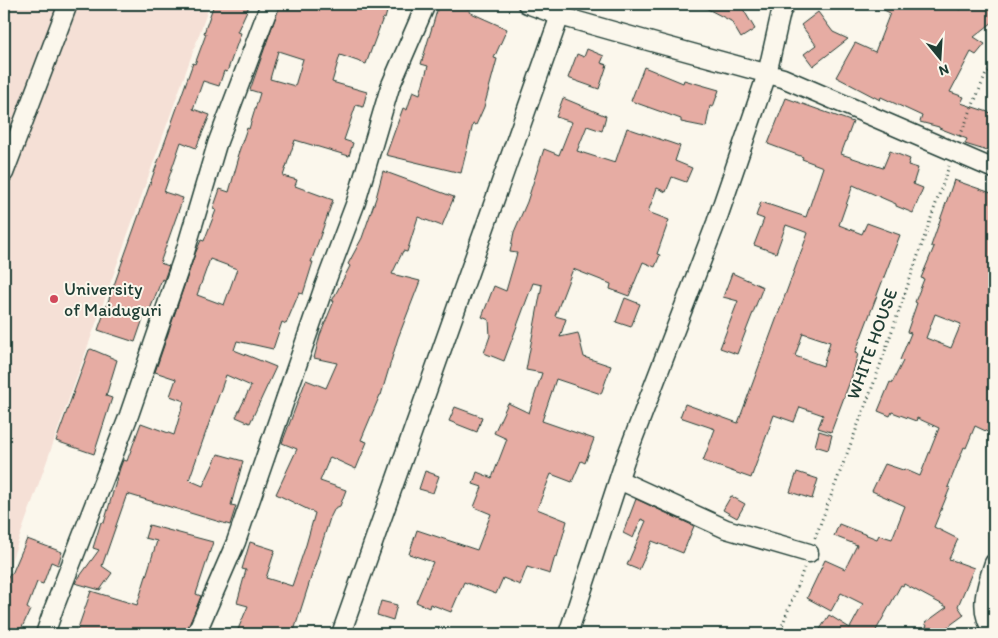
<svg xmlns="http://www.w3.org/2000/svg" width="998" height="638" viewBox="0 0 998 638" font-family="Itim,sans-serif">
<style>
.built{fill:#f5e0d6}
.building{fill:#e6aca3;stroke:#1f3d34;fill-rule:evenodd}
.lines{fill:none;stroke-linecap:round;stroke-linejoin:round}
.minor-casing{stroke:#1f3d34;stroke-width:21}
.path{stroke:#1f3d34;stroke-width:3;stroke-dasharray:1 4;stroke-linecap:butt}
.minor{stroke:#fbf7ec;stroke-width:18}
.poi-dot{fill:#d1495b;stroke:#fbf7ec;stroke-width:2}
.labels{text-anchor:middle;stroke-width:4;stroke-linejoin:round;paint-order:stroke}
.poi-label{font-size:18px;fill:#1f3d34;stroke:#fbf7ec;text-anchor:start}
.street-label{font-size:18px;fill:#1f3d34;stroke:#fbf7ec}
</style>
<rect width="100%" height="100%" fill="#fbf7ec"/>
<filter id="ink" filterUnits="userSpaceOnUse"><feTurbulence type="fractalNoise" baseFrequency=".02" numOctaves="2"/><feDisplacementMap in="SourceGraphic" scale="10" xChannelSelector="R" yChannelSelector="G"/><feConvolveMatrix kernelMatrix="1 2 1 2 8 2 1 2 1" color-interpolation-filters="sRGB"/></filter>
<g filter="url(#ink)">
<polygon class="built" points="4,4 210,4 4,581"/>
<g class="building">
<polygon points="214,4 250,4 237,32 241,33 227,72 224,71 219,86 203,81 193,109 210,115 196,148 181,142 164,192 183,198 160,263 169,266 164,280 162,279 147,317 144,316 135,342 98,330 193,63 195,64 206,34 204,33"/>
<path d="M280,4H389L385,19L383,18L366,64L340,55L332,82L367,92L363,107L356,105L344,140L353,143L349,156L295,140L283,176L297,180L295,186L333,200L311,262H313L303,294L299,293L286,324L282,322L273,349L237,341L234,350L276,367L250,423L236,417L251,386L226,375L189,480L203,486L218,454L243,461L231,505L236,506L230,525L127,494L102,566L112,573L100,590L75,583L99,550L93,548L101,522L104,523L120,468L123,460L127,461L141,423L174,435L184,401L170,396L176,379L155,372L195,254L201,240L204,241L216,210L213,209L220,189L229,192L239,157H237L247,128L249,129L260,93L250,90ZM278,51L303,59L295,86L270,79ZM210,259L237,269L224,305L197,295Z"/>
<polygon points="439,4 451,4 470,9 469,12 507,29 494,58 497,59 484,107 476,125 473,124 461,173 386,155 403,108 407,110 413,91 420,94 428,66 421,64"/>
<polygon points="698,4 740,4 755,29 741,38 731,21"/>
<polygon points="872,4 949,4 960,10 969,4 994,4 994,21 974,37 985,44 976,55 971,52 950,92 964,97 961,103 994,114 994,153 965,144 967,139 939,128 939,127 920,122 922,116 881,97 880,100 836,77 855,43 875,52 890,13"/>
<polygon points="818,12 833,32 848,39 813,66 804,54 816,45 801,25"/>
<polygon points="587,49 604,56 601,63 607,65 599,89 568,78 577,54 584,57"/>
<polygon points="644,67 683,83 684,80 719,90 713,107 710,106 706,127 681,122 681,119 631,101"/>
<polygon points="563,98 606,116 602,131 587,126 577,151 615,163 627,128 680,146 675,161 692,168 686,182 672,177 666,192 657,188 648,212 669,220 657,254 660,255 655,267 643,262 629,296 610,289 611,284 573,269 555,316 566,319 560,337 578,333 584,357 611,366 601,394 556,379 542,421 594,439 585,463 581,461 572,482 551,474 537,509 567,521 557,557 555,556 550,574 527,567 520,585 503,578 496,594 464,582 451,612 430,604 429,608 416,602 433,562 409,554 417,530 477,550 491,514 474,507 482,487 473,484 477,472 492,478 507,439 494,433 508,403 529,413 542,373 526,370 542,285 533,283 504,361 484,353 490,336 489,320 482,317 494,286 506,291 517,253 510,252 514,232 527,202 544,149 559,155 572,122 556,117"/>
<path d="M786,98L853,122L841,154L883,168L890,151L910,159L908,165L918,168L913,184L923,188L913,213L896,206V204L853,185L839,225L862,234L867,223L900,235L855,353L858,354L852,376L831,432L818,428L823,415L800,407L794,422L774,415L751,478L703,461L715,429L680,417L685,404L738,423L808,233L786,225L776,253L754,245L764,219L756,216L761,202L806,217L823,167L802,159L803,157L768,144ZM803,333L830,342L823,366L795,356Z"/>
<polygon points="383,171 454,197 442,226 418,217 407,252 403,251 392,274 420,281 398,338 381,395 380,395 361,440 367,442 356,469 330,457 320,481 346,490 340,506 335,508 330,518 293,634 236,634 248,606 237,603 246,570 242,569 250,542 275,550 266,578 292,586 306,545 315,513 276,494 297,449 282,443 306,380 326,388 337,363 314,358 320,335 334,301 332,301 350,266 348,264 362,238 376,198"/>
<path d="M954,180L994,194V435L975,426L966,448L964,447L948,487L950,488L934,527L958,539L949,559L974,568L958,606L964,615L938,634H918L927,626L925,623L947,607L904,584L903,586L901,585L874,634H817L829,615L850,628L863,604L841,593L831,611L807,598L825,560L845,569L857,545L834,536L839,524L877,539L879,535L892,539L905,506L872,491L885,464L903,470L904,469L920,476L939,428L917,418L916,421L892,412L890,416L878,411L890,382L892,383L903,361L900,360L911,333L907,332L917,303L915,302L924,279L921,278L934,247L931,246ZM935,314L961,324L951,348L926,338Z"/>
<polygon points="732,273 763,287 737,354 720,348 738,301 723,297"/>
<polygon points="625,298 640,304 631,327 616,322"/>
<polygon points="91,349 117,360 106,396 112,398 94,454 56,441 89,350"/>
<polygon points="455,407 482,417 477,432 449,421"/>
<polygon points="819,431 832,435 828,450 815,446"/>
<polygon points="425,471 439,476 433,493 419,489"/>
<polygon points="797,472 818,479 812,499 790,492"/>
<polygon points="731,496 745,504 737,518 723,510"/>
<polygon points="636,499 694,526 683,553 652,541 639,570 627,565 646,521 641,519 633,538 623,533"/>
<polygon points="149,525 213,542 196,594 201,596 186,634 76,634 91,591 137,605 157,541 145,538"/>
<polygon points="27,539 62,552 58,565 51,562 43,584 37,582 27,608 30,610 19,634 4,634 4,588 10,573 12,574"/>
<polygon points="381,601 397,605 393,620 377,615"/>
</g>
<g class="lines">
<g class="minor-casing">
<g id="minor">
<polyline points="527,4 560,16 659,44 783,78 994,169"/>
<polyline points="4,173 68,4"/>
<polyline points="619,480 726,529 809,553"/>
<path d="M994,563C986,586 977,612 994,632"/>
<polyline points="45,634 54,608 129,415 185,252 217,144 270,4"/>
<polyline points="196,634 236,542 324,287 356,202 390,87 426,4"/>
<polyline points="341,634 564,4"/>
<polyline points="568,634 625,460 716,223 767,74 781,12 785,4"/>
</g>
</g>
<g class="path">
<polyline points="960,136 986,74 994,65"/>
<polyline points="815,538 875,380 949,166"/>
<polyline points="779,634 804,568"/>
</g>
<use href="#minor" class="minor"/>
</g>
</g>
<circle class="poi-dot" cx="54" cy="299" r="5"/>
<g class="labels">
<g class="poi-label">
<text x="64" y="295">University<tspan x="64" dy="21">of Maiduguri</tspan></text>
</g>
<g class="street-label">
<text transform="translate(872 344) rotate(-70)" y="6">WHITE HOUSE</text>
</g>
</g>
<rect width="998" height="638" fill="none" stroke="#fbf7ec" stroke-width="20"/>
<rect x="10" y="10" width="978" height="618" fill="none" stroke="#1f3d34" stroke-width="2" filter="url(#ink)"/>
<g transform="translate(940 58) rotate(162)" stroke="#fbf7ec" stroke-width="4" paint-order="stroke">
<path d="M0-4L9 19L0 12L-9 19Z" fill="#1f3d34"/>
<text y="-8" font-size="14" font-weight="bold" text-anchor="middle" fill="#1f3d34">N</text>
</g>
</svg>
